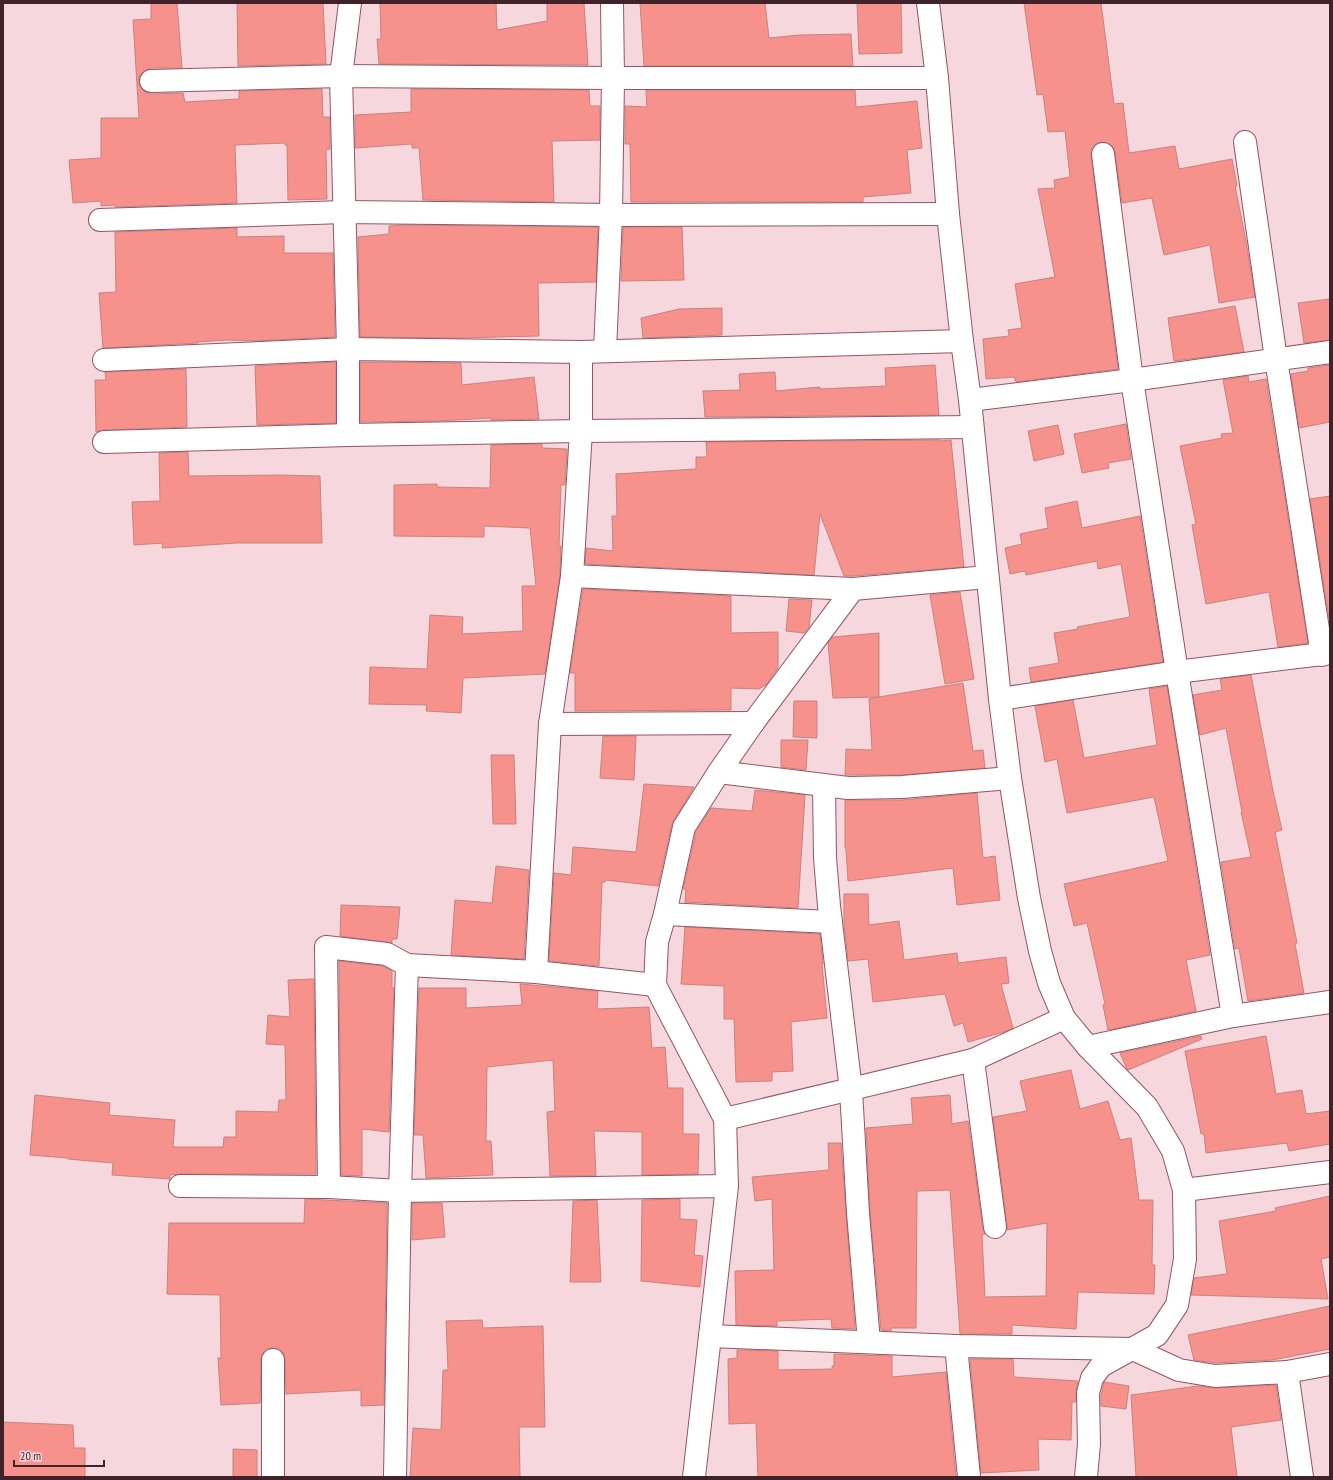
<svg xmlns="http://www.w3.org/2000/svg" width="1333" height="1480" viewBox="0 0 1333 1480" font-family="'PT Sans Narrow',sans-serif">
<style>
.building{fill:#f7918c;stroke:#c9827d}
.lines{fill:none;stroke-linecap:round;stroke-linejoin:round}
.street-casing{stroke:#955465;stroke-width:24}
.secondary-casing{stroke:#955465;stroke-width:24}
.street{stroke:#fff;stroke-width:22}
.secondary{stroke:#fff;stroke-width:22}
</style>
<rect width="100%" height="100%" fill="#f6d7de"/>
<g class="building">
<polygon points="151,3 177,3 182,68 151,68 144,71 140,75 139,82 141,88 145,92 151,94 183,93 185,102 239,99 239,91 322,89 323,117 330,117 330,149 326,150 327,199 288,200 287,145 285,145 285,143 235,145 237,203 115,207 115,205 101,206 101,201 73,203 69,160 101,158 101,118 139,118 133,20 151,19"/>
<polygon points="237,3 323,3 326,64 238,66"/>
<polygon points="380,3 496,3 497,30 547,21 547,3 584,3 588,65 379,64 377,39 381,39"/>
<polygon points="640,3 765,3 769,38 799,35 851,34 853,66 644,66"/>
<polygon points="857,3 901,3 902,53 859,54"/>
<polygon points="1024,3 1101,3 1114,104 1123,103 1129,153 1175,146 1179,169 1232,159 1237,186 1235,186 1246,241 1255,297 1219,303 1210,245 1164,255 1152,198 1122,203 1115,152 1113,147 1108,143 1101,142 1096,144 1092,149 1091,156 1118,369 1016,382 1014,377 986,379 983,339 1009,336 1008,330 1022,328 1015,284 1055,277 1038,189 1055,188 1054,180 1070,177 1065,131 1048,132 1043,94 1037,95"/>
<polygon points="411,89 589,90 590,106 600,106 600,140 552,141 554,202 423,200 419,148 412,148 412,144 355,148 355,115 411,112"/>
<polygon points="646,90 855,90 856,107 917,101 922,148 907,150 911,193 863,197 863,202 631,202 630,144 625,144 625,106 647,107"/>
<polygon points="402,225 598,227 596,282 538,283 539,336 459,338 360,337 358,237 389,234 389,226"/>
<polygon points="623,227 682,227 684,280 621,281"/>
<polygon points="237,228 237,237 284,236 284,253 333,253 335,337 254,341 227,340 197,342 198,343 103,348 99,293 116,292 115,232"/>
<polygon points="1330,299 1330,340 1304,343 1298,303"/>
<polygon points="1235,306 1244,352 1174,361 1168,318"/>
<polygon points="722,308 722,335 643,338 641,318 679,309"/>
<polygon points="336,362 336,423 257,425 255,366"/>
<polygon points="360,362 461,363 462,385 534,377 539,419 491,420 491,418 438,421 360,422"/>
<polygon points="935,365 939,415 705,417 703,391 740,390 739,374 775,372 776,391 820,387 820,389 886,386 885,368"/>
<polygon points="1330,365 1330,422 1299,428 1291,374 1308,371 1308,368"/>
<polygon points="186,369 187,427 104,430 96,432 95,380 106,380 105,372"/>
<polygon points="1248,376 1249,382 1266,379 1308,643 1278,647 1269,592 1206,604 1192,525 1196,524 1180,446 1222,438 1221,434 1233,433 1223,380"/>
<polygon points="1126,424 1131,459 1108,463 1109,468 1082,473 1074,434"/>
<polygon points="1058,425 1064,454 1034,461 1028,431"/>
<polygon points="940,440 941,441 951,440 964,567 853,576 844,576 820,514 814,575 585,564 586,548 613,551 612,516 617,516 616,474 696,469 696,457 707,457 706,442"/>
<polygon points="542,444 542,448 567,449 565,485 561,485 559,546 561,546 560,575 545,674 463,678 461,713 426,711 427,705 369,704 370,667 427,669 430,615 463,617 462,634 523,631 522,586 536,586 530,528 484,526 484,537 394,536 394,485 437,484 437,487 490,488 491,445"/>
<polygon points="188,452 189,476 279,475 320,476 322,543 237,543 162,548 163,543 134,545 132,502 160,501 159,453"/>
<polygon points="1330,496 1330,625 1310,499"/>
<polygon points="1077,501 1082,528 1140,516 1163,662 1031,682 1029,668 1059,663 1054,633 1078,629 1077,627 1130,617 1121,564 1098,569 1097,561 1026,575 1025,571 1010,574 1005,548 1022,544 1020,534 1048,528 1045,508"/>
<polygon points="583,589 731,596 731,633 778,632 778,668 766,685 759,689 731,688 731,710 575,711 575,673 570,673"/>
<polygon points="960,592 974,679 945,684 930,595"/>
<polygon points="789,599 812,600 809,627 804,633 786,631"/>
<polygon points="879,633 879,697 963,683 973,751 983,750 985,768 901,775 845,775 846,749 870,750 872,749 869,699 879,697 833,698 828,643 833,637"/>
<polygon points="1251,675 1273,791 1282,830 1275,832 1297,943 1295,944 1304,993 1248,1001 1239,948 1235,949 1221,862 1251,857 1241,812 1242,812 1226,728 1200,735 1193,695 1222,690 1220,679"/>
<polygon points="1167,686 1210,955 1186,960 1196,1011 1108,1030 1103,1005 1105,1004 1087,923 1074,926 1064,884 1168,861 1154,797 1067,813 1057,759 1045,762 1035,706 1073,700 1084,758 1157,745 1149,689"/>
<polygon points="794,701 817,701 817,738 793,737"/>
<polygon points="603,736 636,736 634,780 600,778"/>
<polygon points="781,740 808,740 806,770 781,767"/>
<polygon points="491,755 514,755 516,824 493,824"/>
<polygon points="644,784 694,787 672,824 658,886 606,880 605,882 602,882 599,966 549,961 554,873 571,875 573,847 636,852"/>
<polygon points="755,790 805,795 798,908 685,902 686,889 683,889 696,832 711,808 752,811"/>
<polygon points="977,793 983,858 995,856 1000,900 957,905 953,868 848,881 846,849 845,848 845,800 902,800"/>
<polygon points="496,866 529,870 524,959 451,955 455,900 492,903"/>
<polygon points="844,894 868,894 869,925 899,921 904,960 957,953 958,963 1006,957 1009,983 1001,984 1013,1028 1004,1032 968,1042 963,1023 954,1026 945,994 873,1002 868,959 848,961 844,923"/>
<polygon points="341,905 400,907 397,939 392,939 392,943 340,936"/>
<polygon points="685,927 820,934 823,964 822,964 827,1018 791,1022 793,1071 772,1072 772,1081 736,1082 734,1019 724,1019 724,986 681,984"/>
<polygon points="339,961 383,966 392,971 392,988 394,988 389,1132 362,1129 362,1176 341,1175"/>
<polygon points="314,979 316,1174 180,1174 170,1175 170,1179 112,1175 113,1163 68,1159 68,1158 30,1155 35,1095 110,1103 109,1115 175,1120 173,1147 223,1147 224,1137 236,1137 236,1111 278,1112 279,1100 286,1100 285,1045 266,1044 268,1015 290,1017 288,980"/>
<polygon points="520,984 598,991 597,1009 649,1007 652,1048 665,1047 668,1088 683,1088 683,1134 699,1134 698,1174 642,1175 642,1132 594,1131 596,1176 550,1176 547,1112 555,1111 553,1060 487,1067 486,1141 491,1141 493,1175 426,1178 423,1135 414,1135 419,988 466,988 466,1008 522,1005"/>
<polygon points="1201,1036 1202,1039 1128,1070 1126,1067 1120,1053"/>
<polygon points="1266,1036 1276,1094 1302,1090 1306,1114 1330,1111 1330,1144 1289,1151 1287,1143 1206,1153 1204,1134 1201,1134 1185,1051"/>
<polygon points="1071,1070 1080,1109 1108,1101 1120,1140 1131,1138 1139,1200 1153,1200 1152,1265 1155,1265 1154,1294 1078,1292 1076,1329 1012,1325 1012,1334 960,1334 950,1190 917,1191 916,1328 891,1328 891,1331 881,1330 870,1212 866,1128 913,1124 911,1098 950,1095 952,1124 968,1121 983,1229 985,1234 982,1235 985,1297 1046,1296 1047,1223 1007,1230 1007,1225 993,1117 1027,1111 1020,1081"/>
<polygon points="828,1143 841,1143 846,1214 855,1329 832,1328 831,1319 777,1321 777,1326 736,1325 735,1271 774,1270 772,1199 755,1201 752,1177 829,1170"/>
<polygon points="1330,1196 1330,1257 1321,1259 1328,1299 1191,1295 1194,1278 1227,1274 1219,1221 1276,1211 1275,1208"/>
<polygon points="305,1199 387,1203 384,1405 361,1406 361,1390 286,1394 285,1360 284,1354 280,1349 273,1348 266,1349 262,1354 261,1360 260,1403 221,1405 218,1358 221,1358 220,1295 167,1294 169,1223 304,1223"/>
<polygon points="680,1199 680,1219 697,1220 694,1255 703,1256 700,1287 641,1281 642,1200"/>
<polygon points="597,1200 601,1282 570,1282 573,1201"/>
<polygon points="412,1203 442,1203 445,1237 412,1240"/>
<polygon points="1330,1306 1330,1349 1272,1360 1216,1363 1194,1360 1188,1335"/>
<polygon points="482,1320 483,1328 543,1326 545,1427 519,1427 520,1477 410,1477 413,1428 441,1430 443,1370 448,1370 446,1321"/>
<polygon points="737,1350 778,1351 778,1370 832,1369 832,1366 834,1366 834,1354 892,1356 892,1377 946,1372 956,1477 758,1477 756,1423 729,1424 728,1359 737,1358"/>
<polygon points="970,1359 1013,1359 1014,1377 1078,1381 1076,1390 1076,1402 1072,1402 1071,1440 1038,1439 1039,1470 981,1473"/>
<polygon points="1104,1382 1129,1386 1126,1409 1101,1406 1101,1395"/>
<polygon points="1276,1385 1281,1420 1231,1427 1237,1477 1136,1477 1131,1395 1198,1386 1216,1388"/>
<polygon points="3,1422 73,1425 74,1448 85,1448 85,1477 3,1477"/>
<polygon points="233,1449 257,1450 257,1477 233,1477"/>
</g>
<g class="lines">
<g class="street-casing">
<g id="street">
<polyline points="151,81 341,76 613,78 937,78"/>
<polyline points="1245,142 1276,359 1322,655"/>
<polyline points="100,220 344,212 611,215 948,214"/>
<polyline points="605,351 611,215 613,78 612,3"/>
<polyline points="104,360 348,349 581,352 962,341"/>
<polyline points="970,400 1132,380 1330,352"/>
<polyline points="348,435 348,349 341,76 350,3"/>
<polyline points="104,442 348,435 581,431 972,427"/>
<polyline points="572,576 853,589"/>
<polyline points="1000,699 1177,672 1330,653"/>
<polyline points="550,724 753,723"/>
<polyline points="719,772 848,788 902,787 1010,778"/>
<polyline points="824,786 825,858 829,906 851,1090 858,1213 869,1342"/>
<polyline points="665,914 831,922"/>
<polyline points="536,972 550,724 572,576 581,431 581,352"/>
<polyline points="1233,1016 1330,1002"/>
<polyline points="1088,1047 1233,1016 1177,672 1132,380 1103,154"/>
<polyline points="973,1060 995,1227"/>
<polyline points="725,1119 973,1060 1064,1018"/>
<polyline points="180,1186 329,1187 400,1191 727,1186"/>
<polyline points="329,1187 326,947 387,954 407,965 536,972 655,985"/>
<polyline points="1184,1190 1330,1172"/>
<polyline points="710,1336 956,1346 1133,1349 1179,1370 1215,1376 1287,1372 1330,1364"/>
<polyline points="956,1346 969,1477"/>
<polyline points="1287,1372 1302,1477"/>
<polyline points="273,1477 273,1360"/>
<polyline points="395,1477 400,1191 407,965"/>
<polyline points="694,1477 727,1186 725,1119 655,985 657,942 665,914 684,827 719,772 753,723 853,589 987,577"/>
</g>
</g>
<g class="secondary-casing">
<polyline id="secondary" points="928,3 937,78 948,214 962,341 970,400 1000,699 1010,778 1029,898 1040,951 1049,983 1064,1018 1088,1047 1147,1107 1173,1151 1184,1190 1185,1259 1177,1305 1157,1335 1101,1366 1092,1378 1088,1393 1089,1444 1086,1477"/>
</g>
<use href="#street" class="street"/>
<use href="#secondary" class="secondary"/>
</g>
<rect width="1333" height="1480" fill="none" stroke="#40232a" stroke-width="8"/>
<path d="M14 1460v6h90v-6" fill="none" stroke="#40232a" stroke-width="2"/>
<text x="20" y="1460" font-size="12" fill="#40232a" stroke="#f6d7de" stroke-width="3" paint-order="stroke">20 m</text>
</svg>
